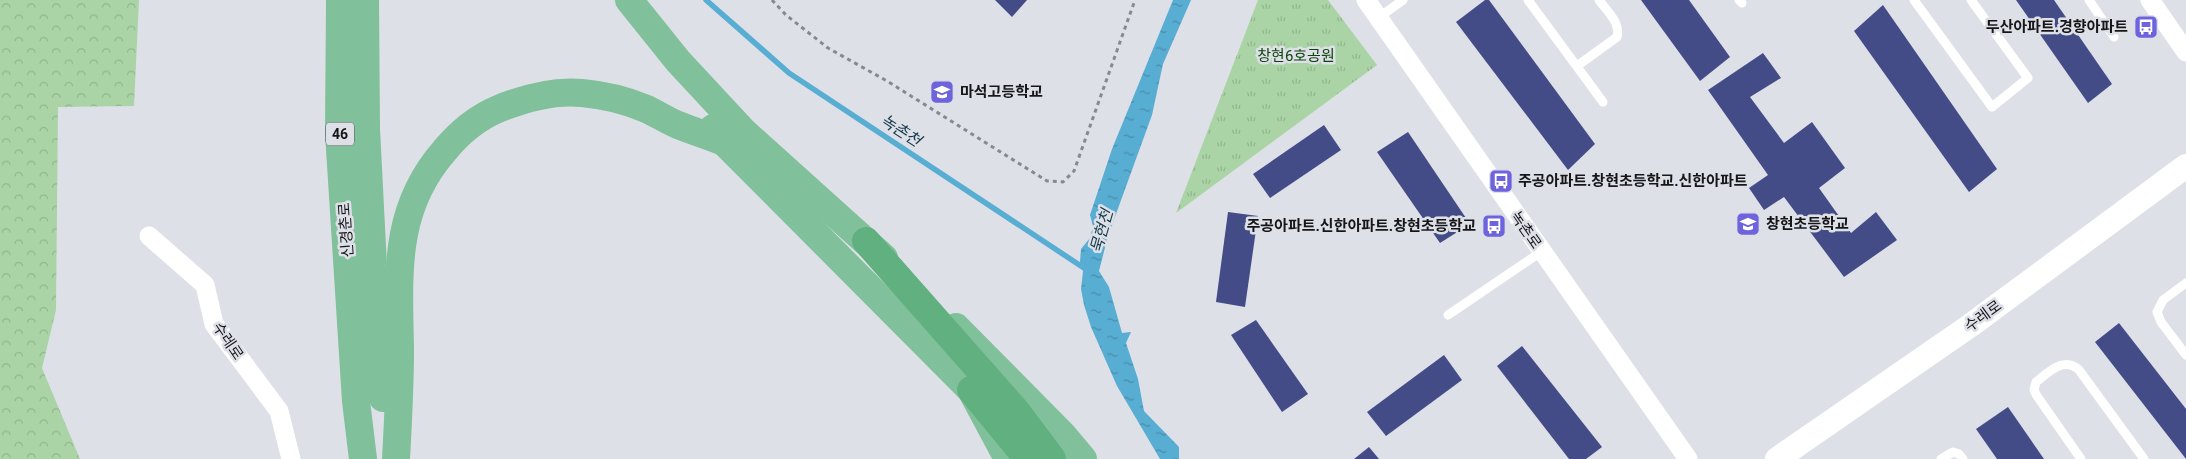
<svg xmlns="http://www.w3.org/2000/svg" width="2186" height="459" viewBox="0 0 2186 459" font-family="Roboto,'Noto Sans KR',sans-serif">
<style>
.forest{fill:url(#forest-crowns)}
.park{fill:url(#park-tufts)}
.water{fill:url(#water-ripples)}
.lines{fill:none;stroke-linecap:round;stroke-linejoin:round}
.stream{stroke:#58add2;stroke-width:5.5}
.building{fill:#444c88}
.path{stroke:#88898f;stroke-width:3;stroke-dasharray:4 4;stroke-linecap:butt}
.service{stroke:#fff;stroke-width:9}
.minor{stroke:#fff;stroke-width:19}
.tertiary{stroke:#fff;stroke-width:24}
.trunk{stroke:#80c09a;stroke-width:28}
.motorway{stroke:#61b080;stroke-width:28}
.labels{text-anchor:middle;stroke-width:5;stroke-linejoin:round;paint-order:stroke}
.shield{fill:#dee0e8;stroke:#525357;stroke-width:1}
.shield-label{font-size:14px;font-weight:bold;fill:#161619}
.poi-label{font-size:15px;font-weight:bold;fill:#161619;stroke:#dee0e8;text-anchor:start}
.park-label{font-size:15px;fill:#0e440b;stroke:#dee0e8}
.street-label{font-size:15px;fill:#161619;stroke:#dee0e8}
.water-label{font-size:16px;font-style:italic;fill:#133949;stroke:#dee0e8}
</style>
<defs>
<pattern id="forest-crowns" width="20" height="18" patternUnits="userSpaceOnUse" patternTransform="scale(1.25)"><rect width="20" height="18" fill="#aad4a6"/><path d="M2 6a3 3 0 1 1 6 0M12 15a3 3 0 1 1 6 0" fill="none" stroke="#92b58e"/></pattern>
<pattern id="park-tufts" width="24" height="20" patternUnits="userSpaceOnUse" patternTransform="scale(1.25)"><rect width="24" height="20" fill="#aad4a6"/><path d="M3 7l-1-3M5 7V3M7 7l1-3M15 17l-1-3M17 17v-4M19 17l1-3" fill="none" stroke="#92b58e"/></pattern>
<pattern id="water-ripples" width="26" height="14" patternUnits="userSpaceOnUse" patternTransform="scale(1.25)"><rect width="26" height="14" fill="#58add2"/><path d="M2 4q2-2 4 0t4 0M15 11q2-2 4 0t4 0" fill="none" stroke="#488caa"/></pattern>
</defs>
<rect width="100%" height="100%" fill="#dee0e8"/>
<polygon class="forest" points="0,0 139,0 134,106 58,107 56,310 42,368 80,459 0,459"/>
<polygon class="park" points="1258,0 1328,0 1377,65 1176,213"/>
<polygon class="water" points="1173,0 1191,0 1163,64 1152,115 1108,236 1099,271 1109,287 1122,333 1131,332 1126,343 1138,379 1144,411 1179,447 1179,459 1160,459 1117,386 1091,327 1084,305 1081,289 1083,271 1080,262 1081,249 1090,238 1093,226 1090,215 1112,149"/>
<g class="lines">
<polyline class="stream" points="706,0 789,73 1087,270"/>
</g>
<g class="building">
<polygon points="995,0 1027,0 1012,17"/>
<polygon points="1485,0 1489,0 1595,144 1568,170 1456,22"/>
<polygon points="1641,0 1689,0 1730,57 1700,81"/>
<polygon points="2016,0 2054,0 2112,84 2088,103"/>
<polygon points="1883,5 1997,169 1969,192 1854,31"/>
<polygon points="1763,53 1781,78 1750,97 1784,143 1812,122 1845,168 1819,188 1851,233 1876,212 1897,240 1844,277 1784,197 1764,210 1749,188 1768,175 1708,90"/>
<polygon points="1324,125 1341,150 1270,198 1253,174"/>
<polygon points="1408,132 1470,224 1440,243 1377,152"/>
<polygon points="1228,212 1258,216 1245,307 1216,302"/>
<polygon points="1256,320 1308,394 1282,412 1231,335"/>
<polygon points="2119,323 2186,409 2186,459 2095,342"/>
<polygon points="1522,346 1602,447 1586,459 1569,459 1497,366"/>
<polygon points="1444,355 1462,380 1386,436 1367,412"/>
<polygon points="2008,407 2044,459 1997,459 1976,429"/>
<polygon points="1369,447 1379,459 1354,459"/>
</g>
<g class="lines">
<polyline class="path" points="772,0 786,15 828,48 887,81 1047,181 1063,182 1074,171 1135,0"/>
<g class="service">
<polyline points="1528,0 1603,102"/>
<polyline points="1739,0 1742,3"/>
<polyline points="1914,0 1992,107 2028,78 1971,0"/>
<polyline points="2089,0 2114,37"/>
<polyline points="1378,18 1403,0"/>
<path d="M1577,66L1617,37C1621,23 1607,11 1599,0"/>
<polyline points="2186,283 2163,300 2157,312 2161,322 2186,355"/>
<polyline points="1448,315 1541,252"/>
<polyline points="1941,459 1953,452 1959,454 1963,459"/>
<path d="M2081,459L2037,396L2034,390L2036,382C2049,372 2064,356 2079,370L2144,459"/>
</g>
<g class="minor">
<polyline points="1366,0 1688,459"/>
<polyline points="2150,0 2186,52"/>
<polyline points="149,236 205,285 214,324 279,411 291,459"/>
</g>
<polyline class="tertiary" points="1777,459 1971,325 2186,166"/>
<g class="trunk">
<polyline points="340,0 339,133 356,401 363,459"/>
<polyline points="365,0 366,129 373,266 383,398"/>
<polyline points="629,0 678,61 744,132 884,258"/>
<polyline points="713,128 724,142 971,390 1008,459"/>
<polyline points="956,327 1062,434 1083,459"/>
<path d="M396,459C398,423 400,386 400,350C399,275 392,210 445,150C459,133 477,118 498,109C525,98 553,90 582,93C603,95 625,100 644,108C656,113 666,120 678,125C693,131 709,136 724,142"/>
</g>
<g class="motorway">
<polyline points="866,241 1016,411 1052,459"/>
<polyline points="971,390 1028,459"/>
</g>
</g>
<defs>
<g id="bus-square" transform="scale(1.25)"><rect x="-9" y="-9" width="18" height="18" rx="4" fill="#6c63dd" stroke="#dee0e8"/><path d="M-5-6H5V4H4V6H2V4H-2V6H-4V4H-5ZM-3.5-4V0h7V-4ZM-3.5 1.2v1.5H-2V1.2ZM2 1.2v1.5H3.5V1.2Z" fill="#fff"/></g>
<g id="school-square" transform="scale(1.25)"><rect x="-9" y="-9" width="18" height="18" rx="4" fill="#6c63dd" stroke="#dee0e8"/><path d="M0-5L7-2L0 1L-7-2ZM-4 1L0 2.5L4 1V4Q0 6-4 4Z" fill="#fff"/></g>
</defs>
<g fill-rule="evenodd">
<use href="#bus-square" x="2146" y="27"/>
<use href="#school-square" x="942" y="92"/>
<use href="#bus-square" x="1501" y="181"/>
<use href="#school-square" x="1748" y="224"/>
<use href="#bus-square" x="1494" y="226"/>
</g>
<g class="labels">
<rect class="shield" x="326" y="122.5" width="28" height="23" rx="4"/>
<g class="shield-label">
<text x="340" y="139">46</text>
</g>
<g class="poi-label">
<text x="2128" y="32" text-anchor="end">두산아파트.경향아파트</text>
<text x="960" y="97">마석고등학교</text>
<text x="1518" y="186">주공아파트.창현초등학교.신한아파트</text>
<text x="1766" y="229">창현초등학교</text>
<text x="1476" y="231" text-anchor="end">주공아파트.신한아파트.창현초등학교</text>
</g>
<g class="park-label">
<text x="1296" y="61">창현6호공원</text>
</g>
<g class="street-label">
<text transform="translate(346 230) rotate(-94)" y="5">신경춘로</text>
<text transform="translate(1526 230) rotate(55)" y="5">녹촌로</text>
<text transform="translate(1983 316) rotate(-36)" y="5">수레로</text>
<text transform="translate(228 341) rotate(56)" y="5">수레로</text>
</g>
<g class="water-label">
<text transform="translate(901 130) rotate(33)" y="6">녹촌천</text>
<text transform="translate(1101 231) rotate(-74)" y="6">묵현천</text>
</g>
</g>
</svg>
